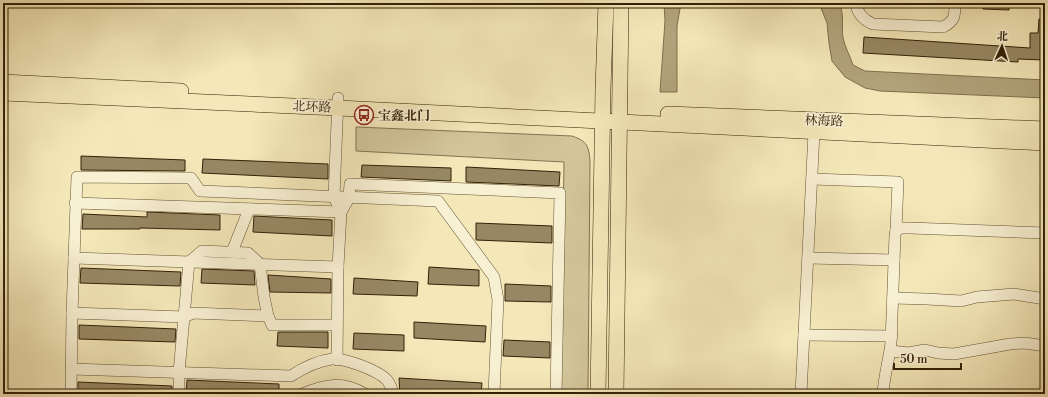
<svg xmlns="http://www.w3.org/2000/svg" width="1048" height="397" viewBox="0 0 1048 397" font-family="'Libre Bodoni','Noto Serif SC',serif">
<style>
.green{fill:#d3c69b;stroke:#837351}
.water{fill:#b2a47c;stroke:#7f6f4d}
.building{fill:#978864;stroke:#332007}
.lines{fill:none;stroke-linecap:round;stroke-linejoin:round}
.minor-casing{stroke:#635234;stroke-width:12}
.major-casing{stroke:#332007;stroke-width:16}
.minor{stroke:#f8f0d2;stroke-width:11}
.major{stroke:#f4e8b9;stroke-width:15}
.labels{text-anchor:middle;stroke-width:3.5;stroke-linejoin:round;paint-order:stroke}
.street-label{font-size:13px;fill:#332007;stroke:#f8f0d2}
.poi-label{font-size:13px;font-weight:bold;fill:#332007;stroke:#f8f0d2;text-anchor:start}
</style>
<rect width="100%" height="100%" fill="#f4e8b9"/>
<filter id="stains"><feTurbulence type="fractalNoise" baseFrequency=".005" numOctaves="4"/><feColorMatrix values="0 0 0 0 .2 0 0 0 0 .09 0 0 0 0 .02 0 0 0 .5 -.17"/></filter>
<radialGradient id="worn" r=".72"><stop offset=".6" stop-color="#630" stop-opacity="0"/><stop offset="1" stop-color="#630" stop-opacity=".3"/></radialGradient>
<path class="green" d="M356,127L572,136C587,141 589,146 590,162L588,394H561L564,162L356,151Z"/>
<g class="water">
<polygon points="664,3 681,3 677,26 677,92 660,92 665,21"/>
<path d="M819,3H839C845,15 841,26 843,38C845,47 850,56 853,65L865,71L1045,80V98L880,91L865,88L845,77L832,61L829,43L827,23Z"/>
</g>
<g class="building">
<polygon points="983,3 1009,3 1009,10 983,9"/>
<polygon points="1039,19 1045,20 1045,60 1018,59 1018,62 863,53 864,37 1030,48 1030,33 1038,33"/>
<polygon points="81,156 185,160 185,171 81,170"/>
<polygon points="203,159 328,164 328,179 202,173"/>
<polygon points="362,165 451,168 451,181 361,177"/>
<polygon points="466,167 560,172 559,186 466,182"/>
<polygon points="147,212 220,215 220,230 140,228 140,229 82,229 83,214 147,217"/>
<polygon points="254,216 332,220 332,236 253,232"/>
<polygon points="476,223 552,226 552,243 476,240"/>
<polygon points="429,267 479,270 479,286 428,284"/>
<polygon points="81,268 181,272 180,286 80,283"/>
<polygon points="202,269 254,271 255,285 201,283"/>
<polygon points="268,275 331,279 331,293 270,292"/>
<polygon points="354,278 418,282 417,296 353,294"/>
<polygon points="505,284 551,286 551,302 505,301"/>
<polygon points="414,322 486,326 485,342 414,338"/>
<polygon points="79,325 176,329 175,342 79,339"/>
<polygon points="278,332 328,332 328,348 277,346"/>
<polygon points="354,333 404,335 404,351 353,349"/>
<polygon points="504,340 550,342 550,358 503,356"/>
<polygon points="399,378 482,383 481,394 400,394"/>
<polygon points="187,380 279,384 279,394 186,394"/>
<polygon points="78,382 172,386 172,394 78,394"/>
</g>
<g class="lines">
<g class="minor-casing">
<g id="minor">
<path d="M856,3C857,14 864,20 873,24L943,27C955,21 955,16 955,3"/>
<polyline points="812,179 898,182 896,230"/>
<polyline points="75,203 341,212 349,198 350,184 560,193 556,394"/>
<polyline points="232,252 249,209"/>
<polyline points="74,258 338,267"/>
<polyline points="808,258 894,260"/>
<polyline points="893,298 927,299 961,301 977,297 1014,294 1045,299"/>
<polyline points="72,313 184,317 193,313 268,316 272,325 337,325"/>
<polyline points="804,335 892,336"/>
<polyline points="891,351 908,353 925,350 938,353 954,354 1010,344 1025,343 1045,346"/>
<polyline points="337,360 338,267 341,212 334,197 338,98"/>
<path d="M71,369L291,376C303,368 317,361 332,359C345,358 377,370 387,380C390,384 392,389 393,394"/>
<polyline points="71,394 72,313 77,177 191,178 200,191 438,201 494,277 498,300 494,394"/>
<polyline points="179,394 179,372 189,262 202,251 248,253 260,264 264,297 268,316"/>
<path d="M302,394C326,384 342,381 365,394"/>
<polyline points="801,394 814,132"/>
<path d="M883,394C884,376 889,360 891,343L895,235L896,230L902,228H910L1045,233"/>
</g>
</g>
<g class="major-casing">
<g id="major">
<polyline points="3,82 181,91"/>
<polyline points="3,93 338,108 1045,143"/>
<polyline points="668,114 1045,129"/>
<polyline points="598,394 603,89 606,3"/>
<polyline points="616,394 621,3"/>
</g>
</g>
<use href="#minor" class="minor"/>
<use href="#major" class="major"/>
</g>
<defs>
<g id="bus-ring" transform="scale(1)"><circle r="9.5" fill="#f8f0d2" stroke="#8f2418" stroke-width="1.5"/><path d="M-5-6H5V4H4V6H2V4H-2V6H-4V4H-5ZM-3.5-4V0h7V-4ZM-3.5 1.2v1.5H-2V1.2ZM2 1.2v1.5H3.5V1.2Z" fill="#8f2418"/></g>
</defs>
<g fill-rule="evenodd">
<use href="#bus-ring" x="364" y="115"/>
</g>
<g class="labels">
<g class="street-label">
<text transform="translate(312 106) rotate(2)" y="5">北环路</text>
<text transform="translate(824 120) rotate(2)" y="5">林海路</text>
</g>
<g class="poi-label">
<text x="378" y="120">宝鑫北门</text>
</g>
</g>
<rect width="1048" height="397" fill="none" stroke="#f4e8b9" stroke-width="16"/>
<rect x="4" y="4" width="1040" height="389" fill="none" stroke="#332007" stroke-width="2"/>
<rect x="8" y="8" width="1032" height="381" fill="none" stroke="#332007"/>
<g transform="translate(1002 46) rotate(3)" stroke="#f8f0d2" stroke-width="3" paint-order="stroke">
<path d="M0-3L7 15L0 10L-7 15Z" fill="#332007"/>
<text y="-6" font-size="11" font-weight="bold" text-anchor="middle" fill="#332007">北</text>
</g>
<path d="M894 363v6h67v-6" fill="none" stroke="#332007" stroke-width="2"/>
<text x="900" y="363" font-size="12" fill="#332007" stroke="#f8f0d2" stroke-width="3" paint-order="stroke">50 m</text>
<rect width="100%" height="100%" filter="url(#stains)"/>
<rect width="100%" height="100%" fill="url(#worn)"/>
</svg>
